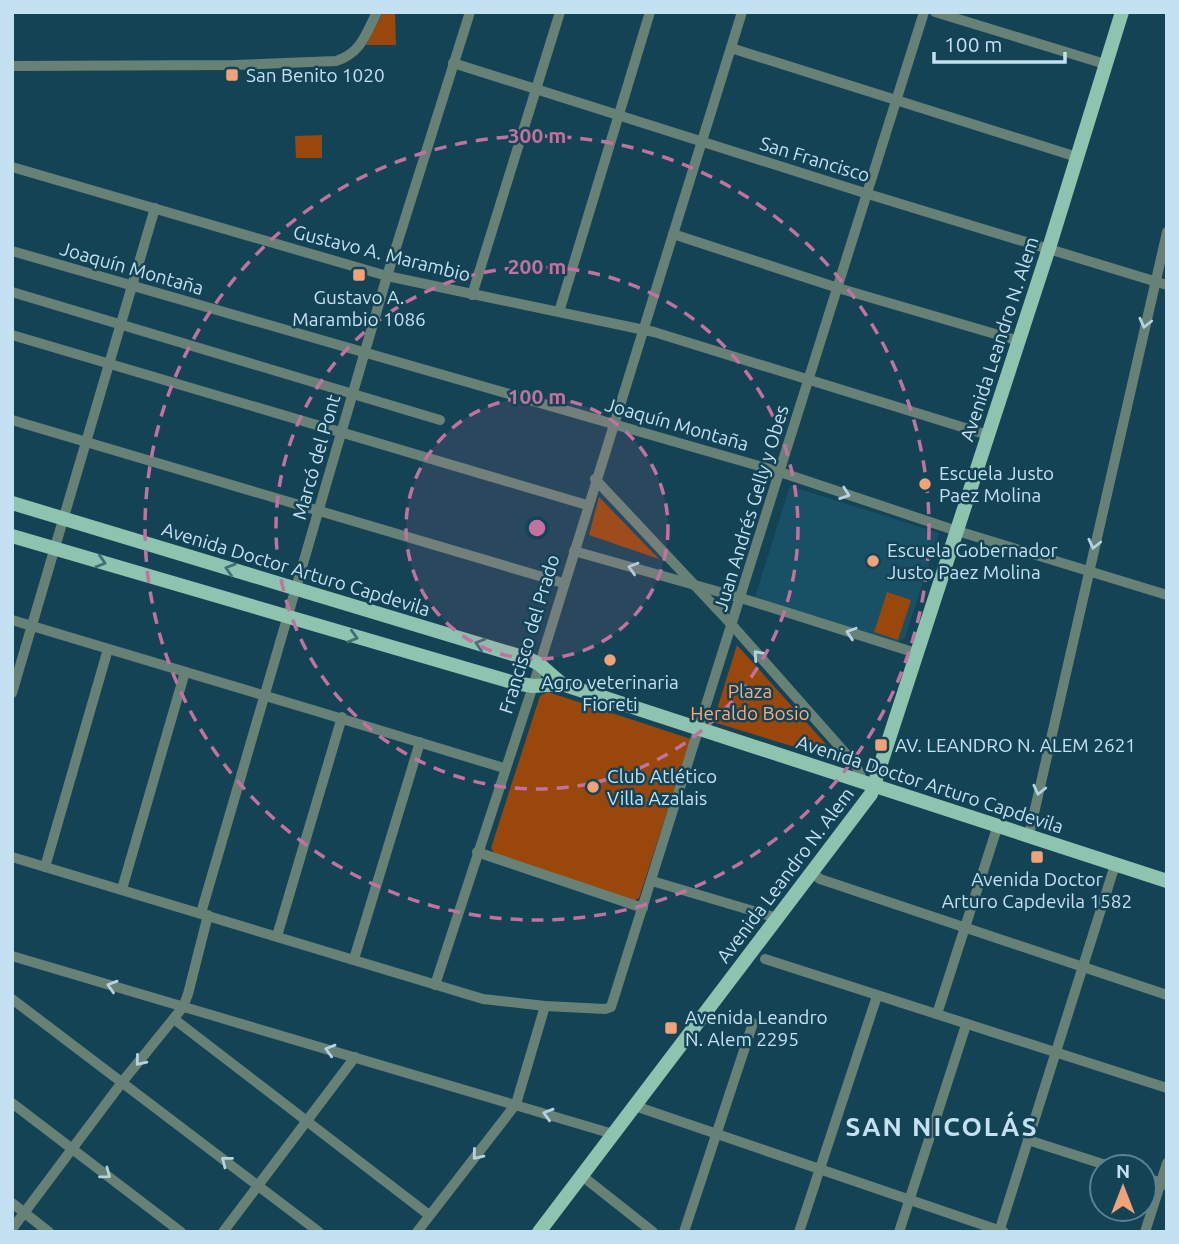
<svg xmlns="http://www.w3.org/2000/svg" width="1179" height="1244" viewBox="0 0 1179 1244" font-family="Ubuntu,sans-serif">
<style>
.built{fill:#185066}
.green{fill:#9a470c}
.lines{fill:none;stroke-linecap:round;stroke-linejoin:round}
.minor{stroke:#678177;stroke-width:10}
.major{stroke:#8ec3af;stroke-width:14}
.oneway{stroke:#b5d3de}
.oneway2{stroke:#3f7075}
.ring{fill:none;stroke:#c2729e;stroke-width:3.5;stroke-dasharray:12 9}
.poi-dot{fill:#f0a279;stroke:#144356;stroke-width:2.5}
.labels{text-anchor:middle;stroke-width:5;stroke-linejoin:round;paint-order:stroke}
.poi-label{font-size:19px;fill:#c3e1f0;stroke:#144356;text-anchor:start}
.street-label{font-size:19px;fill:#c3e1f0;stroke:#144356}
.park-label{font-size:19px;fill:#fea97a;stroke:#144356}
.district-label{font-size:26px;font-weight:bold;letter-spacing:2px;fill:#c3e1f0;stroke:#144356}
.centre{fill:#c2729e;stroke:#144356;stroke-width:3.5}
.ring-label{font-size:21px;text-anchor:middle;font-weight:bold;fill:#c2729e;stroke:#144356;stroke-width:5;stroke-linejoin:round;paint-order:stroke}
</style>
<rect width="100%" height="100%" fill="#144356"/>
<polygon class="built" points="790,486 939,533 905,638 897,642 755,597"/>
<g class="green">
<polygon points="383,12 395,12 396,45 366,45"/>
<polygon points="322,135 322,158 296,158 295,136"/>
<polygon points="599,497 659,559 589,535"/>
<polygon points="887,592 911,600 898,640 874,632"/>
<polygon points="737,645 841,761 713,722"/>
<polygon points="548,692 691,739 639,898 633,901 494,853 491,848 540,696"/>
</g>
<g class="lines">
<g class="minor">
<polyline points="935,12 1105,64"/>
<polyline points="731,48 1077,157"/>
<polyline points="453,63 868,194 1167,285"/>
<path d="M12,66L234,65L336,61C361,53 366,34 377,12"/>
<polyline points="12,167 387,276 654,332 988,435"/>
<polyline points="673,234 838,288 1019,341"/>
<polyline points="12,251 780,472 951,529 1167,595"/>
<polyline points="12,292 440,420"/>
<polyline points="472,295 560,12"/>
<polyline points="559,312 650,12"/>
<polyline points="12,335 587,505"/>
<polyline points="12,420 563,583"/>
<polyline points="595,479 732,625 855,764 864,783"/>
<polyline points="574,551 741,598 916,653"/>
<path d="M12,620C177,669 340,718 504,768"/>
<polyline points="12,693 155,208"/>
<polyline points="1029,835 1167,232"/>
<polyline points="477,852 643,908"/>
<polyline points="12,857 483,999 545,1006 605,1009 611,1007 924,12"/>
<polyline points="45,867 108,649"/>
<polyline points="811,872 820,879 1167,995"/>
<polyline points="652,881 777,918"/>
<polyline points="122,889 185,672"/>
<polyline points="201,913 387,276 470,12"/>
<polyline points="277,936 342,717"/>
<polyline points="12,956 613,1134"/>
<polyline points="354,959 420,742"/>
<polyline points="765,959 1167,1088"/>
<polyline points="435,985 533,686 742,12"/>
<polyline points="12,999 319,1232"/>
<polyline points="937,1014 998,825"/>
<polyline points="174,1019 429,1215"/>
<polyline points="12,1103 181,1232"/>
<polyline points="635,1106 1004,1232"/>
<polyline points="1028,1140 1112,1167"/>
<polyline points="581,1175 653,1232"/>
<polyline points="1144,1177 1167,1185"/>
<polyline points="12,1203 49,1232"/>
<polyline points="12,1229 123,1081 183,1007 188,994 208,915"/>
<polyline points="223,1232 355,1057"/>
<polyline points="417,1232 516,1104 545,1006"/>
<polyline points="684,1232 753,1023"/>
<polyline points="799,1232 877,996"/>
<polyline points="899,1232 966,1025"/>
<polyline points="999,1232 1115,865"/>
<polyline points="1145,1232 1167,1163"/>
</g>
<g class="major">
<polyline points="12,503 529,659 539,664 562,684"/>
<polyline points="12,536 515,683 533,686 562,684 1167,881"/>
<polyline points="539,1232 871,794 1049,248 1122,12"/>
</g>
</g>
<defs><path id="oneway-chevron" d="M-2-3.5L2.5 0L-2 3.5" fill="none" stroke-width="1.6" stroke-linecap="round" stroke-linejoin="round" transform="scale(1.75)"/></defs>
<g class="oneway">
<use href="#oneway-chevron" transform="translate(1145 323) rotate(103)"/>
<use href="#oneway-chevron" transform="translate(845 494) rotate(19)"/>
<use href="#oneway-chevron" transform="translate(1094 544) rotate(103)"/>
<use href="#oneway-chevron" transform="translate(633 568) rotate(-164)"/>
<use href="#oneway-chevron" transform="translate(851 633) rotate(-162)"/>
<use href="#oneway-chevron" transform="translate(758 655) rotate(-132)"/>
<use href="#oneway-chevron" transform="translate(1039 790) rotate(103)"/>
<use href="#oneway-chevron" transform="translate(112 986) rotate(-163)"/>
<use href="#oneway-chevron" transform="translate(330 1050) rotate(-164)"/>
<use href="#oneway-chevron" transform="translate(140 1061) rotate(129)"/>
<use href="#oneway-chevron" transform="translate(548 1114) rotate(-163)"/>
<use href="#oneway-chevron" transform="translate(477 1155) rotate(129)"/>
<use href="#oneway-chevron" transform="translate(226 1161) rotate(-142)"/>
<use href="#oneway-chevron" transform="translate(106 1174) rotate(37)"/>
</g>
<g class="oneway2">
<use href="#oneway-chevron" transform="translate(101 562) rotate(17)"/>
<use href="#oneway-chevron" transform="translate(230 569) rotate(-163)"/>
<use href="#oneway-chevron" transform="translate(353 637) rotate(16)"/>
<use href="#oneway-chevron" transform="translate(480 644) rotate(-163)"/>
</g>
<circle cx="537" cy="528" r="131" fill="#c2729e" fill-opacity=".12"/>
<g class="ring">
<circle cx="537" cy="528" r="131"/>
<circle cx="537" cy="528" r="261"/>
<circle cx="537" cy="528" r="392"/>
</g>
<g class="poi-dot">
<rect x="225" y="68" width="14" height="14" rx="3.5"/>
<rect x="352" y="268" width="14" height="14" rx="3.5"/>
<circle cx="925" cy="484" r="7"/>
<circle cx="873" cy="561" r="7"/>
<circle cx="610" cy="660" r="7"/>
<rect x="874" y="738" width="14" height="14" rx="3.5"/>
<circle cx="593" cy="787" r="7"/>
<rect x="1030" y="850" width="14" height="14" rx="3.5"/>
<rect x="664" y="1021" width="14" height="14" rx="3.5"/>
</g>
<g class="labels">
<g class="poi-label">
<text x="246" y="82">San Benito 1020</text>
<text x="359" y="304" text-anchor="middle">Gustavo A.<tspan x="359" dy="22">Marambio 1086</tspan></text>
<text x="939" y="480">Escuela Justo<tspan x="939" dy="22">Paez Molina</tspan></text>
<text x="887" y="557">Escuela Gobernador<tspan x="887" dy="22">Justo Paez Molina</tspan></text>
<text x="610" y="689" text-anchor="middle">Agro veterinaria<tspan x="610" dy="22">Fioreti</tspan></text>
<text x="895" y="752">AV. LEANDRO N. ALEM 2621</text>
<text x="607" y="783">Club Atlético<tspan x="607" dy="22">Villa Azalais</tspan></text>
<text x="1037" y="886" text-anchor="middle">Avenida Doctor<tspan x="1037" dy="22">Arturo Capdevila 1582</tspan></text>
<text x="685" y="1024">Avenida Leandro<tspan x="685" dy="22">N. Alem 2295</tspan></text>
</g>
<g class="street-label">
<text transform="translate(815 159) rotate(17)" y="7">San Francisco</text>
<text transform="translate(382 253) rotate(14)" y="7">Gustavo A. Marambio</text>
<text transform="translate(132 268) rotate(16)" y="7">Joaquín Montaña</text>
<text transform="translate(999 339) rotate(-72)" y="7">Avenida Leandro N. Alem</text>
<text transform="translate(677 424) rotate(16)" y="7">Joaquín Montaña</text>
<text transform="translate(316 457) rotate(-74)" y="7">Marcó del Pont</text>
<text transform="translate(751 508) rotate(-73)" y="7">Juan Andrés Gelly y Obes</text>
<text transform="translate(296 569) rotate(17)" y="7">Avenida Doctor Arturo Capdevila</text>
<text transform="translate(529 634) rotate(-73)" y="7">Francisco del Prado</text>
<text transform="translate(930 784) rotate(18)" y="7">Avenida Doctor Arturo Capdevila</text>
<text transform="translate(785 875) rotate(-53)" y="7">Avenida Leandro N. Alem</text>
</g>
<g class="park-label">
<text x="750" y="698">Plaza<tspan x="750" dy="22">Heraldo Bosio</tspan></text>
</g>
<g class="district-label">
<text x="942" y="1136">SAN NICOLÁS</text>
</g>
</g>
<circle cx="537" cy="528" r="10" class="centre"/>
<g class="ring-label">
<text x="537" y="143">300 m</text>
<text x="537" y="274">200 m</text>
<text x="537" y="404">100 m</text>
</g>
<rect width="1179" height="1244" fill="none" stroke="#c3e1f0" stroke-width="28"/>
<g transform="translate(1123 1188)"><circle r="33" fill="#144356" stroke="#5a8294" stroke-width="2"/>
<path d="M0-5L12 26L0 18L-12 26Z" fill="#f0a279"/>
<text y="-10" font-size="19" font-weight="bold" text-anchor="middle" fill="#c3e1f0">N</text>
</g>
<path d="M934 52v10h131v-10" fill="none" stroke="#c3e1f0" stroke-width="3.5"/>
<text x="944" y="52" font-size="21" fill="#c3e1f0" stroke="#144356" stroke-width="5" paint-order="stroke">100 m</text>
</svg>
